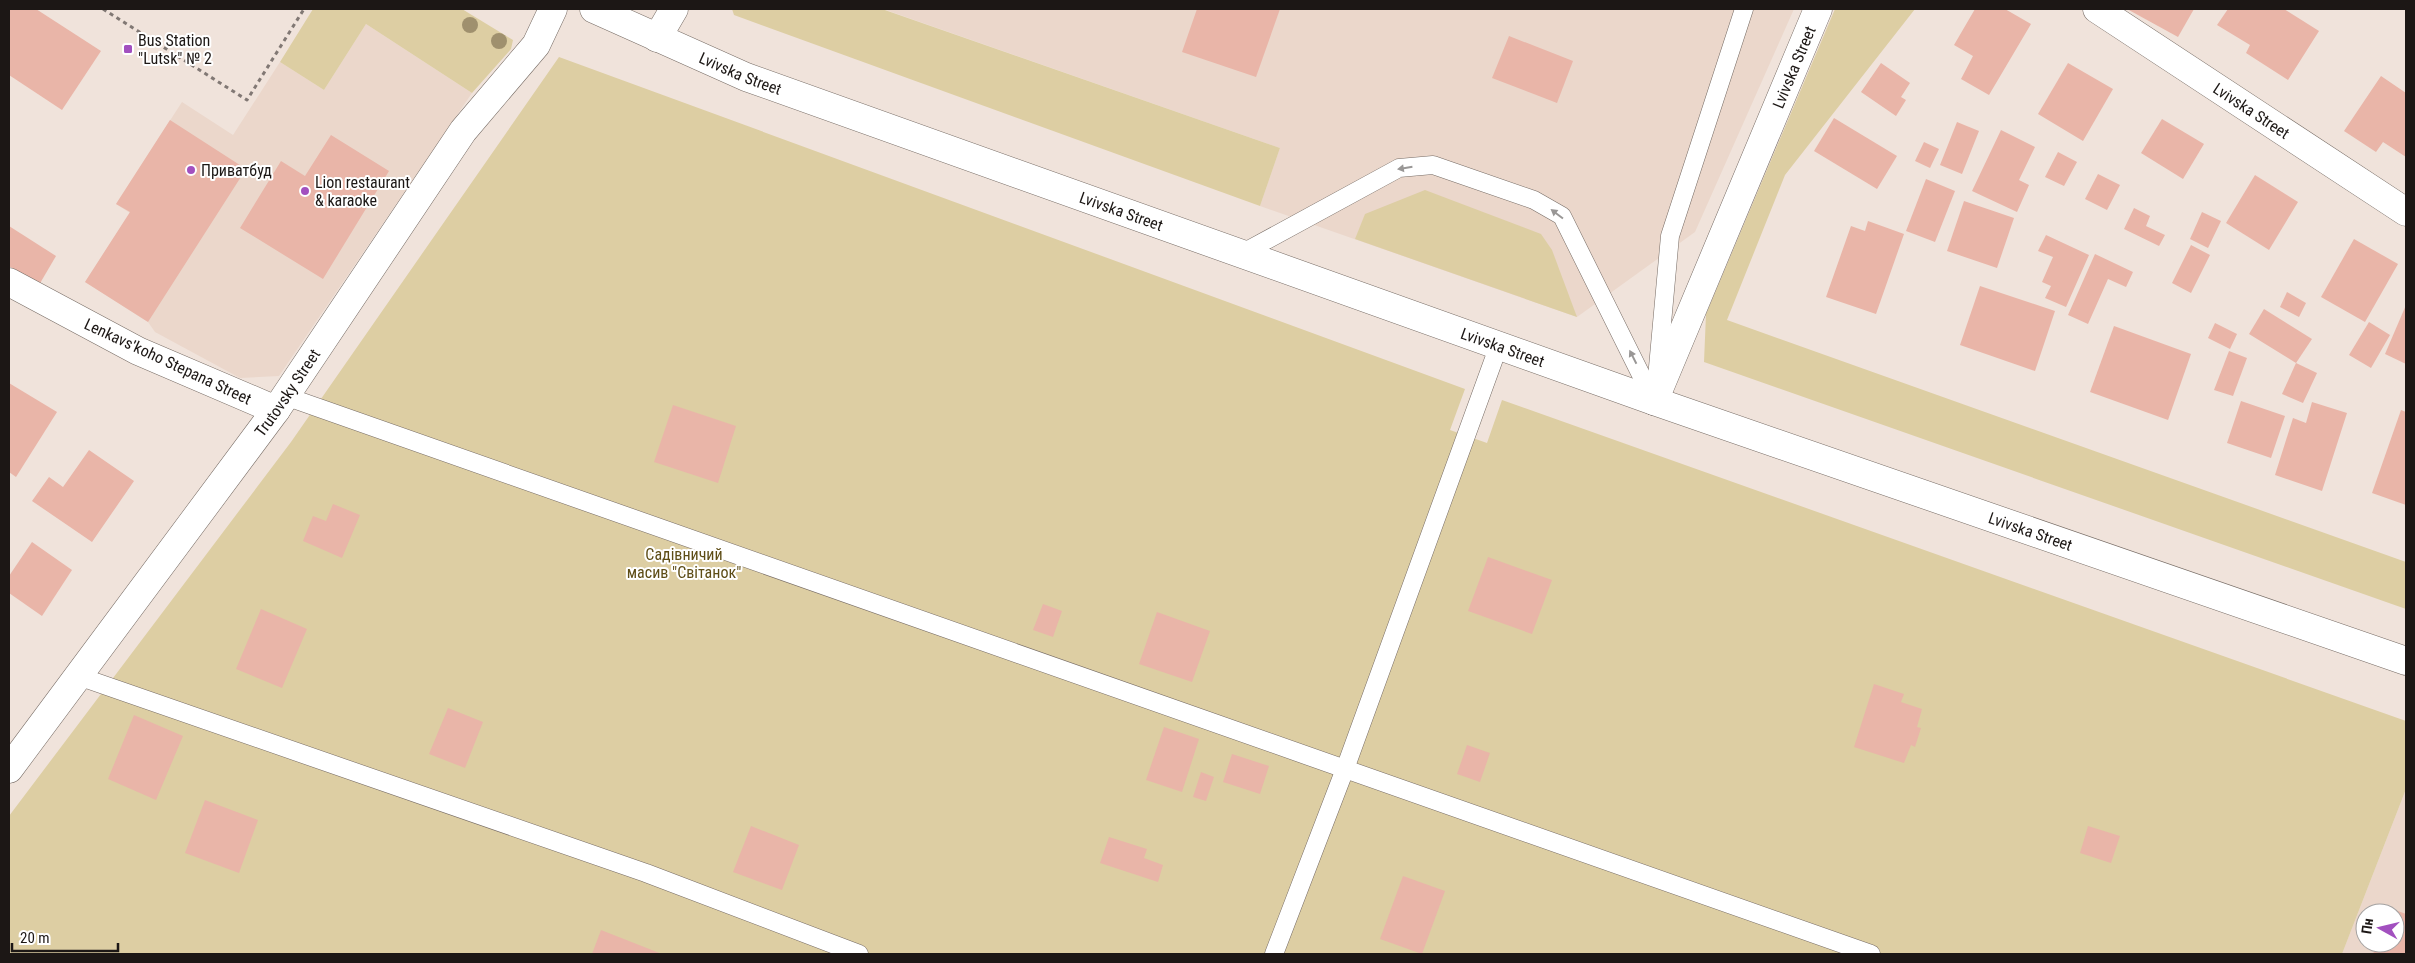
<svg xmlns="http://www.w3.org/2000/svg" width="2415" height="963" viewBox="0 0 2415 963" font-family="'Roboto Condensed',sans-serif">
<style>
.built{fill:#ebd7cb;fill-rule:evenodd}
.green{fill:#ddcea3}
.building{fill:#e9b5a8}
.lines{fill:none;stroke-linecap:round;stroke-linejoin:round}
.lane-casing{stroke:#766b64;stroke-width:19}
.street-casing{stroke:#766b64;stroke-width:29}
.primary-casing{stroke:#766b64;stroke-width:29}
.path{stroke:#817874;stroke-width:3;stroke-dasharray:4 4;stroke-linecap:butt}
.lane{stroke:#fff;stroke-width:18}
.street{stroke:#fff;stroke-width:28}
.primary{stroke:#fff;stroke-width:28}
.tree{fill:#9f906e}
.oneway{fill:#999796}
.poi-dot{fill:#a250bf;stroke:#fff;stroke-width:2}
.labels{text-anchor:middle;stroke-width:4;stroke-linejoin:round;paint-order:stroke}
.poi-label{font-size:16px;fill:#1c1715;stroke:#fff;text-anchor:start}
.street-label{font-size:16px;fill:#1c1715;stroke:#fff}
.park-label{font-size:16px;fill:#5d4c15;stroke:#fff}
</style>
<rect width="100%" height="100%" fill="#f0e3db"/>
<g class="built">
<polygon points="883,9 1794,9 1695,232 1577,317 1260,206 1280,148"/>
<polygon points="366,24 472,93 279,376 240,378 155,332 148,322 85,282 130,213 116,204 182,102 233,135 280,62 324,90"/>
<path d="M2406,789V954H2342ZM2365,913H2395V943H2365Z"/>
</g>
<g class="green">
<polygon points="313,9 462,9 513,40 511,49 472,93 366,24 324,90 280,62"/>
<polygon points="732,9 882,9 1280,148 1260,206 734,15"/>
<polygon points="1835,9 1915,9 1785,175 1727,320 2406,562 2406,609 1704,362 1706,314"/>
<polygon points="559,57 1465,389 1450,430 1487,443 1502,400 2406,721 2406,789 2342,954 9,954 9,816 291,442"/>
<polygon points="1425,190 1541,234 1552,250 1577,317 1355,239 1365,214"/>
</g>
<g class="building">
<polygon points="9,9 36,9 101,51 62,110 9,75"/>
<polygon points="1197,9 1280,9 1256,77 1182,52"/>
<polygon points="1975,9 2005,9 2031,24 1989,95 1961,79 1973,56 1954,45"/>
<polygon points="2127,9 2194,9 2178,37"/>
<polygon points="2228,9 2284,9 2319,31 2288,80 2246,53 2250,45 2217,25"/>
<polygon points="1509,36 1573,61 1557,103 1492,78"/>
<polygon points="1881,63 1910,83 1901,97 1906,100 1896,116 1861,92"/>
<polygon points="2068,63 2113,89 2083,141 2038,114"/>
<polygon points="2381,76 2406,93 2406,157 2383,142 2376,152 2344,131"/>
<polygon points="1834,118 1897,156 1877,189 1814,151"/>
<polygon points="2162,119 2204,144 2183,179 2141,153"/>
<polygon points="170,120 246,169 148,322 85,282 130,212 116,204"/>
<polygon points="1957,122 1979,131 1962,174 1940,165"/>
<polygon points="2001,130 2035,147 2019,180 2029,185 2017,212 1972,191"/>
<polygon points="331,135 389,171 323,279 240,228 281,161 305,176"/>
<polygon points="1924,142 1939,149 1930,168 1915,161"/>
<polygon points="2058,152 2077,162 2064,186 2045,177"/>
<polygon points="2098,174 2120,185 2107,210 2085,199"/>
<polygon points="2255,175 2298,202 2269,250 2226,223"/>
<polygon points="1926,179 1955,191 1935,242 1906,231"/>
<polygon points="1964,201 2014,218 1997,268 1947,251"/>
<polygon points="2134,208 2150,216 2146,226 2165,235 2159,246 2124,229"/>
<polygon points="2202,212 2221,221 2208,248 2190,239"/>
<polygon points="1868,221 1904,234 1876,314 1826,297 1851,226 1865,231"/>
<polygon points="9,226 56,256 39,285 9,266"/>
<polygon points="2046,235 2089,255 2066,307 2045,298 2051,286 2042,282 2053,257 2038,251"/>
<polygon points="2354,239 2398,264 2365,322 2321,297"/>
<polygon points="2191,245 2210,255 2191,293 2172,283"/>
<polygon points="2095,254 2133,272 2126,287 2108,279 2088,324 2068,315"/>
<polygon points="1980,286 2055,311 2035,371 1960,345"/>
<polygon points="2287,292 2306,303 2299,317 2280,307"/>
<polygon points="2406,305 2406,364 2385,354"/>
<polygon points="2264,309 2312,339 2296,363 2249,334"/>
<polygon points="2369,322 2390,335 2371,368 2349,355"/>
<polygon points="2215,323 2237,334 2230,349 2208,338"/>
<polygon points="2114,326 2191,354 2168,420 2090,392"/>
<polygon points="2229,351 2247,358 2233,396 2214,390"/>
<polygon points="2296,363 2317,373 2303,403 2282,394"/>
<polygon points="9,383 57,412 16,477 9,472"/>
<polygon points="2241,401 2285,416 2271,458 2227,443"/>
<polygon points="2312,402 2347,413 2322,491 2275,475 2293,418 2306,423"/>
<polygon points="673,405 736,426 718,483 654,462"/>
<polygon points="2401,410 2406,412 2406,505 2372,493"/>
<polygon points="89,450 134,481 92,542 32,501 49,477 63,487"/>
<polygon points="333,504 360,515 342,558 303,541 313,516 326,521"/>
<polygon points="32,542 72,570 42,616 9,593 9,576"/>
<polygon points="1488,557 1552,580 1532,634 1468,611"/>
<polygon points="1043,604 1062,611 1053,637 1033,630"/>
<polygon points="261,609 307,629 282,688 236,669"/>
<polygon points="1157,612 1210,631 1192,682 1139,664"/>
<polygon points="1874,684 1904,694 1901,702 1922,709 1917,727 1921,728 1915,747 1911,745 1904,763 1854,747"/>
<polygon points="448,708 483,722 465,768 429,754"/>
<polygon points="134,715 183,736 156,800 108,779"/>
<polygon points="1164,727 1199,739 1182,792 1146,780"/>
<polygon points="1467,745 1490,753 1480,782 1457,774"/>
<polygon points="1232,754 1269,766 1260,794 1223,782"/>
<polygon points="1201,772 1214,777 1206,801 1193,797"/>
<polygon points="205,800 258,820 239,873 185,853"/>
<polygon points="751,826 799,845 782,890 733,872"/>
<polygon points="2088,826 2120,836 2111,863 2080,853"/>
<polygon points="1109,837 1147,849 1144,858 1163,865 1158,882 1100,863"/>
<polygon points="1403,876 1445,891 1422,954 1380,939"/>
<polygon points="2390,908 2406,914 2406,954 2373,954 2377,943 2395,943 2395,913 2388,913"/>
<polygon points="601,930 662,954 592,954"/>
</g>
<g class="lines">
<g class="lane-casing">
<g id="lane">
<polyline points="1241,254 1399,168 1433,165 1534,200 1562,216 1654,401"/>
<polyline points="1657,378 1670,236 1744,9"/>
<polyline points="285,396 1871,954"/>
<polyline points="78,676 646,873 859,954"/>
<polyline points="1274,954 1345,769 1499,345"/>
</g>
</g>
<g class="street-casing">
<g id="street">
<path id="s1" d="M2097,9L2406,212"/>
<polyline points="657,38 674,9"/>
<polyline points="9,282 138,351 276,410"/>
<path id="s2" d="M1654,401L1818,9"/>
<path id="s3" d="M9,769L276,410L463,131L536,45L553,9"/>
</g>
</g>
<g class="primary-casing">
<g id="primary">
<path id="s4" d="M594,9L746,77L1654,401L2406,661"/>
</g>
</g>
<polyline class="path" points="103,9 247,100 304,9"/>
<use href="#lane" class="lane"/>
<use href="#street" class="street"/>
<use href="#primary" class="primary"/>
</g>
<g class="tree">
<circle cx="470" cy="25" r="8"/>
<circle cx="499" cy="41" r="8"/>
</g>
<defs><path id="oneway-solid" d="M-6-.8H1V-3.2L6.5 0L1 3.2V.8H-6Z" transform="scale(1.25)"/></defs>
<g class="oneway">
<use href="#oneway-solid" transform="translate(1405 168) rotate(171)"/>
<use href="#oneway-solid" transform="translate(1557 214) rotate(-143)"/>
<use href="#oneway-solid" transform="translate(1633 357) rotate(-117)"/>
</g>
<g class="poi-dot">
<rect x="123" y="44" width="10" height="10" rx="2.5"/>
<circle cx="191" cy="170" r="5"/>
<circle cx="305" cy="191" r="5"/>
</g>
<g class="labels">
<g class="poi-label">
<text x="138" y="46">Bus Station<tspan x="138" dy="18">"Lutsk" № 2</tspan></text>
<text x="201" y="176">Приватбуд</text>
<text x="315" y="188">Lion restaurant<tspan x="315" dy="18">&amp; karaoke</tspan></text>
</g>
<g class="street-label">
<text dy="6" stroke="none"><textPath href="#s2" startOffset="362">Lvivska Street</textPath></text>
<text dy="6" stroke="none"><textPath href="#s4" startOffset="160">Lvivska Street</textPath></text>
<text dy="6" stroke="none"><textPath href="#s1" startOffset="185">Lvivska Street</textPath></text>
<text dy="6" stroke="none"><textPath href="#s4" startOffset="565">Lvivska Street</textPath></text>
<text dy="6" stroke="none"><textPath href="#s4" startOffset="970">Lvivska Street</textPath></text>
<text transform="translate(168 361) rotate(25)" y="6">Lenkavsʹkoho Stepana Street</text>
<text dy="6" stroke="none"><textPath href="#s3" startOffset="468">Trutovsky Street</textPath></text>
<text dy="6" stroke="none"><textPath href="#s4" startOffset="1529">Lvivska Street</textPath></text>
</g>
<g class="park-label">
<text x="684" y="560">Садівничий<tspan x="684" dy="18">масив "Світанок"</tspan></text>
</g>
</g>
<rect width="2415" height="963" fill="none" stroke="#1c1715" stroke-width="20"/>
<g transform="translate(2380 928) rotate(278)"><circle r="24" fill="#ffffff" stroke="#a4a2a1"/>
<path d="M0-4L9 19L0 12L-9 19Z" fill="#a250bf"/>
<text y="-8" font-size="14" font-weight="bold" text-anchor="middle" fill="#1c1715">Пн</text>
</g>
<path d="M12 943v8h106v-8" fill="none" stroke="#1c1715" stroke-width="2.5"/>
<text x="20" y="943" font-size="15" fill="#1c1715" stroke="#ffffff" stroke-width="4" paint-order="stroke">20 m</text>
</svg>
